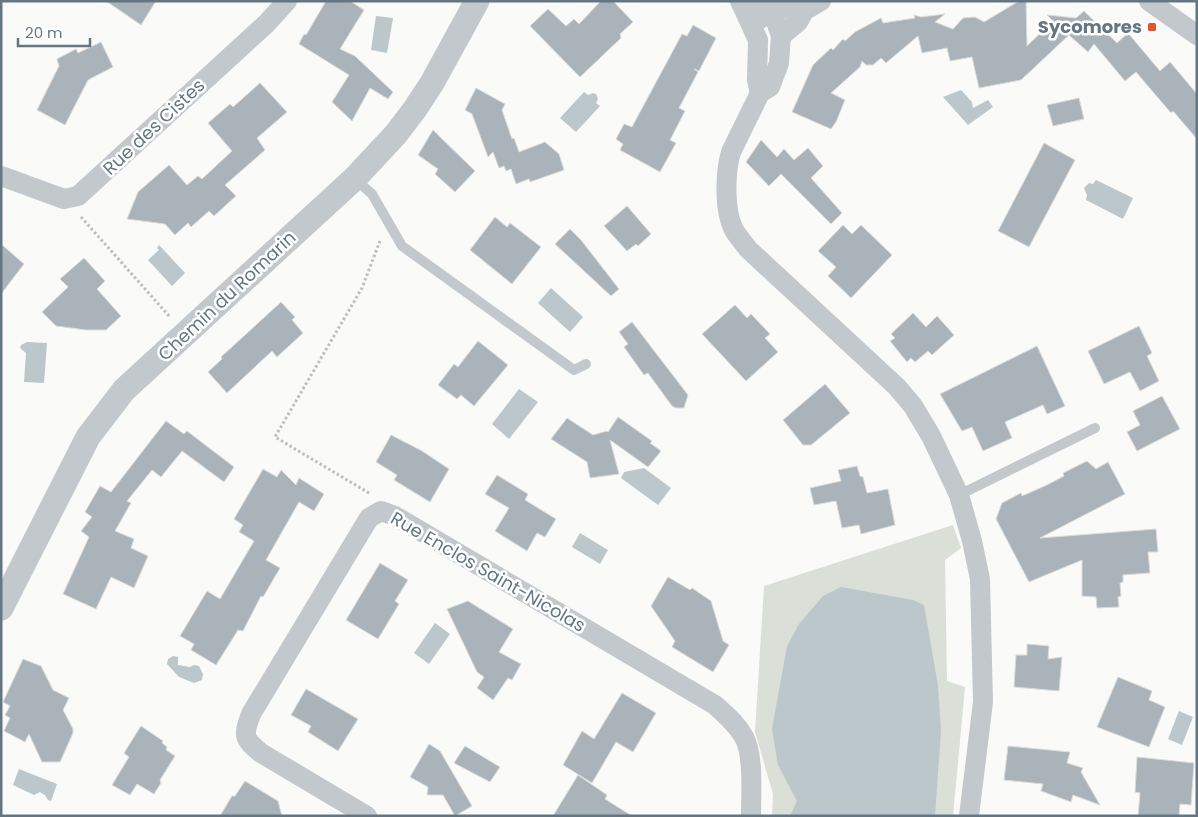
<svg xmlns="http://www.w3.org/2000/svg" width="1198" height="817" viewBox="0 0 1198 817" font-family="Poppins,sans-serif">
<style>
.green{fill:#dadfd7}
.water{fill:#bbc7cb}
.building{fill:#aab3b9;stroke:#dcdcda}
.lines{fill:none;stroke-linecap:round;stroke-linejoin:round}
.path{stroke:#bbbfc2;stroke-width:3;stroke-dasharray:2.5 2.5;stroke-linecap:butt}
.service{stroke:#c3c8cc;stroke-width:10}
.minor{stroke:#c3c8cc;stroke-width:20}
.tertiary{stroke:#c3c8cc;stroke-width:25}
.poi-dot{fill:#e4572e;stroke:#fff;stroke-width:2}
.labels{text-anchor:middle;stroke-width:5;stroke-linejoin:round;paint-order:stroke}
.poi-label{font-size:18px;font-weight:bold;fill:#657683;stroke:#fff;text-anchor:end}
.street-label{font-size:18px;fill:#657683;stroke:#fff}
</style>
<rect width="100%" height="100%" fill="#fafaf8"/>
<polygon class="green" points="953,525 961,548 945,560 947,681 965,687 953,816 772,816 773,794 755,732 764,586"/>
<g class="water">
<polygon points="376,16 393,18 387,53 371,50"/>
<polygon points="961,90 972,102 973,108 988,100 993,107 968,125 943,97"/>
<polygon points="584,92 588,95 593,93 596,94 598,99 596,103 600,106 576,132 560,118"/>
<polygon points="1096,180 1133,198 1123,219 1086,200 1087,195 1084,188 1089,183 1093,184"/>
<polygon points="159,245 185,273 172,286 148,260 159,250 157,248"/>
<polygon points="551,288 583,317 570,332 538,303"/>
<polygon points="27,342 47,343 44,383 24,382 26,353 20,348 21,345"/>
<polygon points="519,389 538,402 509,439 492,424"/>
<polygon points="644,468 671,488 658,505 621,478 624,472"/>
<polygon points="580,533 608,550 600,564 572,547"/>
<polygon points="841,587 913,600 924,605 938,686 941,731 935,816 790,816 797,801 778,765 772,729 787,646 799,624 823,596"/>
<polygon points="435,623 450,634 429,664 414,653"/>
<polygon points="173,656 178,657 178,665 190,667 194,665 199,666 203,674 202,680 194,683 179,677 167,664 168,659"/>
<polygon points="1179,711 1193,717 1182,745 1168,739"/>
<polygon points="19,769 57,784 51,801 48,800 45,795 40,792 34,795 13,785"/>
</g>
<g class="building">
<polygon points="106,1 156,1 141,25"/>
<polygon points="326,1 350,1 364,10 340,49 355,56 393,92 388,99 370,88 352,121 332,102 349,75 299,44 304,34 306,35 309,30"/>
<polygon points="601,1 613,1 633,22 620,34 621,38 580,77 530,26 548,9 566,26 574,19 579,24"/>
<polygon points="1019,1 1026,1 1027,46 1053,21 1047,15 1076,18 1084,11 1117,43 1128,33 1160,71 1170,62 1197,94 1197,139 1173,111 1171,113 1136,72 1125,81 1094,44 1088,52 1069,35 1021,80 979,88 972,57 950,61 947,48 922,53 918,36 886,63 881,58 873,65 866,65 862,61 860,67 831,93 845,100 836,122 831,129 792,112 813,65 831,48 833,50 843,39 845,41 855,32 881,18 883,23 915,18 914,15 921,17 945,14 935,22 953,29 963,18 975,17 984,22"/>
<polygon points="693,25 716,38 699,71 694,69 698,72 679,108 685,111 670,140 676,143 660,172 620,150 623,144 616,139 624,124 632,127 682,34 687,36"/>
<polygon points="101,42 113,67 88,80 65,125 37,110 59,66 57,59 76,49 78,53"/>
<polygon points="260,83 287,112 257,138 265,150 225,185 236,196 214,216 209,211 191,227 188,223 175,235 165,224 127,219 138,192 169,165 187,185 198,176 202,179 232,151 208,123 230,104 233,107"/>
<polygon points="476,88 505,104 502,110 512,139 514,138 519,152 545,142 559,154 564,170 530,182 529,179 516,184 511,169 506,171 504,166 499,168 493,152 488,157 472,114 465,110"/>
<polygon points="1079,98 1084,119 1053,126 1047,105"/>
<polygon points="433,130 475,171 455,192 435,174 438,169 418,155"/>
<polygon points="761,140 777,157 784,149 794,160 808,148 823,166 811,178 842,213 831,224 781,174 769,186 746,162"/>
<polygon points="1044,143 1075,160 1029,247 998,231"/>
<polygon points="627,206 651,234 638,246 636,244 627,251 604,226"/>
<polygon points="495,217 507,227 510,223 541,247 512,284 470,250"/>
<polygon points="843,225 852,234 861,225 892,255 851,298 828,276 836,267 818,251"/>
<polygon points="570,229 581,240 619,289 611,296 555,244"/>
<polygon points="1,244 24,264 1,294"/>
<polygon points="84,258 105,281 97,289 121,316 106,330 86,330 56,326 42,312 68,287 60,279"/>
<polygon points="281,302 295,317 292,320 303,333 277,357 272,351 227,393 208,372 222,359 221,357"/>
<polygon points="735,305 747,318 751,314 770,334 765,338 778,352 746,381 702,334"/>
<polygon points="913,313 926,327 937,316 954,335 932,355 928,351 915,362 911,358 907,362 890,341 895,338 891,334"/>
<polygon points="632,322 688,395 684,408 676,408 672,406 648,373 644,375 624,347 628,344 619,332"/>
<polygon points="1139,326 1152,353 1147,356 1159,381 1140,391 1130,372 1104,384 1088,351"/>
<polygon points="478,341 508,365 474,406 461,395 457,399 438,385 454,364 458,367"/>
<polygon points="1037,346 1065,406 1047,414 1043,405 1005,422 1012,438 983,451 972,427 962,431 940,394"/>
<polygon points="825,384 850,413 811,445 803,445 783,420"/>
<polygon points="1162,396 1180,429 1137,451 1127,432 1140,425 1133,411"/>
<polygon points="618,417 652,441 650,443 661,451 648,467 610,440 619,474 590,478 587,462 551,439 567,418 593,435 607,431 608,432"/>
<polygon points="166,421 184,434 187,431 234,467 224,482 182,451 161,477 152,470 127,501 131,503 115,531 134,539 131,548 148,556 134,588 111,577 96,609 63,594 89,537 81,531 92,517 85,512 93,498 100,486 111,492"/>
<polygon points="391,435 422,451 449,469 430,502 394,480 397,475 376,462"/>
<polygon points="1087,461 1096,469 1108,462 1125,494 1040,538 1156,529 1158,552 1148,552 1150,573 1123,575 1123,582 1120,583 1121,596 1118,597 1119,607 1097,608 1096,597 1082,596 1082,560 1029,582 996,519 1002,503 1021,493 1022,496 1047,485 1064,476 1063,473"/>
<polygon points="857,466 860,476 863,477 867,493 888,489 895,525 861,534 859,525 842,528 836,501 814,505 810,488 841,481 838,470"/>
<polygon points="263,469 277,477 281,470 296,485 299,478 324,494 314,511 299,502 266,560 280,568 263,597 261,596 243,631 238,630 216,665 191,650 194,644 180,636 207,591 220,599 254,541 239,532 243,525 234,519"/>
<polygon points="497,475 528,494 525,500 556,519 545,537 537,533 527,551 495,531 509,508 485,494"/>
<polygon points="380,563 408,580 395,601 399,604 378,639 346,620"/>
<polygon points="668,577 690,590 692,588 711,601 723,641 729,645 713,672 672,647 675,641 651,606"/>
<polygon points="468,601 513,629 499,652 521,664 512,680 508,678 493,700 477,688 484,677 477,672 447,609"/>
<polygon points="1027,644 1049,646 1048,659 1062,657 1059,691 1014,687 1016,655 1027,655"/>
<polygon points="23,659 41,666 53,690 69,698 63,710 73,729 73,733 60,762 42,762 29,734 25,742 4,731 10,718 5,715 10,706 3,702"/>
<polygon points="1118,677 1152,691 1149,700 1165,707 1149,747 1097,727"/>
<polygon points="306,689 358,719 338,751 308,732 311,726 291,715"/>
<polygon points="622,693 656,713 633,752 616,742 592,783 563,765 582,731 594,739"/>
<polygon points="141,726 163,741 162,743 167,747 166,750 175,756 160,780 161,783 154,794 137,784 130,795 112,785 129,757 124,753"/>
<polygon points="429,744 440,751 472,806 455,816 443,795 427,795 428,787 410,777"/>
<polygon points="465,746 500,767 490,782 454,763"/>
<polygon points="1008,746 1070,752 1067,763 1083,768 1081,772 1100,805 1073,795 1071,802 1052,795 1041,791 1043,784 1004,780"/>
<polygon points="1137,757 1194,763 1191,805 1180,804 1179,816 1138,816 1140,793 1135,792"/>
<polygon points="578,775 607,795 605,799 632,816 553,816"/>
<polygon points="245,781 278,801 282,816 220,816 232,796 235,796"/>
</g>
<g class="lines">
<g class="path">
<polyline points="81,217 170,317"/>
<polyline points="369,493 275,437 362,288 380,241"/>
</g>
<g class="service">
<polyline points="355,179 372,194 402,246 574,370 586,364"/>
<polyline points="959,495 1095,428"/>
</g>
<g class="minor">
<polyline points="740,1 758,40 757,80 760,93"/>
<path d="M761,1L776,22L781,36L779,63L770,87L760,93L731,152C725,172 724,211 734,230C738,237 744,243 748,249L897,387L913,406L931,436L959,495L972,541L980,579L983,702L969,816"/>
<polyline points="1149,1 1197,35"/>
<path d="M760,19C769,8 791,6 804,11"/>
<polyline points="781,36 798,22 804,11 821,1"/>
<polyline points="1,176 64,199 78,196 267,23 287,1"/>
<path d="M367,816L261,753C243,738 243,736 251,714L369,518L381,511L395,516L715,705C726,715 737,724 744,737C754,755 751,795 751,816"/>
</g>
<polyline class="tertiary" points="1,608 88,437 124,390 355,178 396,134 415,109 432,83 477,1"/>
</g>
<rect class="poi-dot" x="1147" y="22" width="10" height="10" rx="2.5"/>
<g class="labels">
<g class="poi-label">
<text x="1142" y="33">Sycomores</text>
</g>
<g class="street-label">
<text transform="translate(154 127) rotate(-43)" y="6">Rue des Cistes</text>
<text transform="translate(227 296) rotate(-43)" y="6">Chemin du Romarin</text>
<text transform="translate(488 572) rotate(30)" y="6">Rue Enclos Saint-Nicolas</text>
</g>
</g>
<rect width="1198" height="817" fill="none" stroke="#657683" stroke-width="5"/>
<path d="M18 38v8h72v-8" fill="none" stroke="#657683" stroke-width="2.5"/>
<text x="25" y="38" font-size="15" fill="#657683" stroke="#ffffff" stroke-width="4" paint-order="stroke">20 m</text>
</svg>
